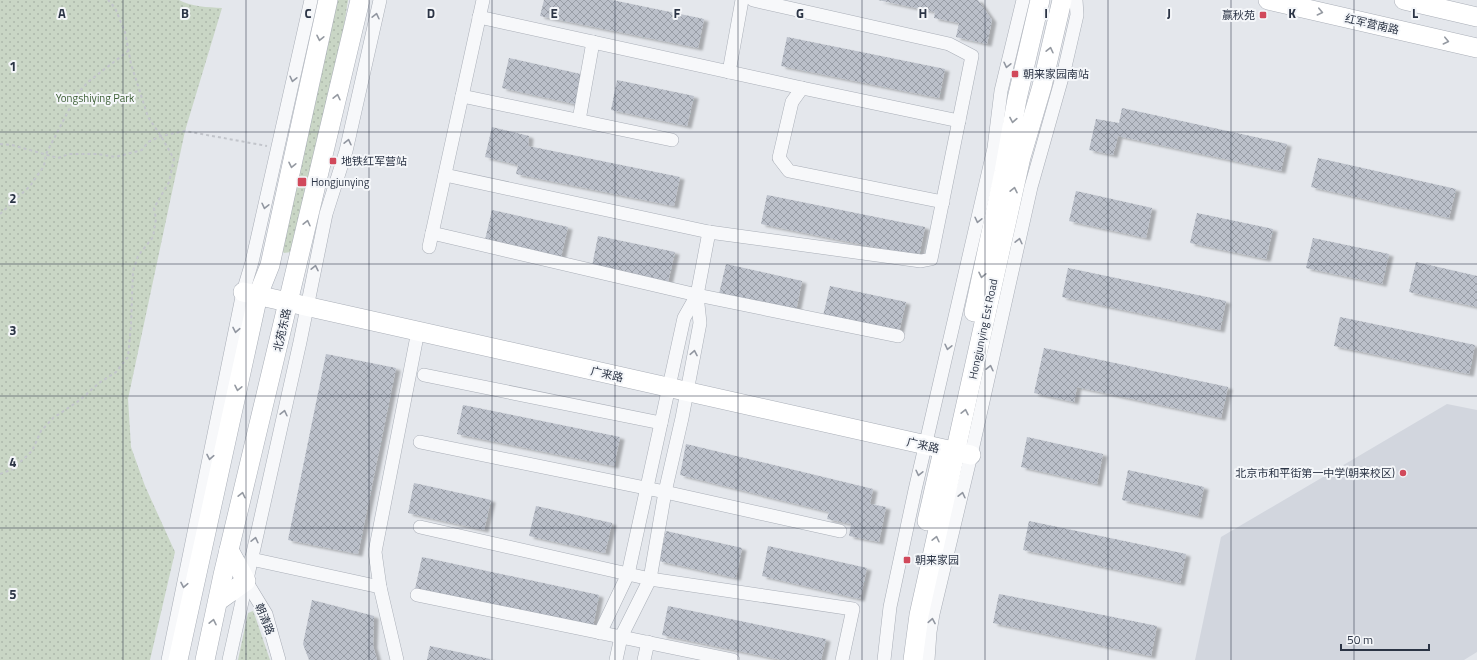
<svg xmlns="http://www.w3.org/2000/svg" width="1477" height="660" viewBox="0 0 1477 660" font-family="'Titillium Web','Noto Sans SC',sans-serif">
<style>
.built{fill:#d2d6de}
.grass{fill:url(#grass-dots)}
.building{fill:url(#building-cross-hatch);filter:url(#shadow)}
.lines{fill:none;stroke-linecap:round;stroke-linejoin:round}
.street-casing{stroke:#a9aeb7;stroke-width:14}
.secondary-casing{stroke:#a9aeb7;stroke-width:20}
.path{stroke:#c2c5cb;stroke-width:2;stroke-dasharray:3 3;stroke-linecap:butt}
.street{stroke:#f7f8fa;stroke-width:13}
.secondary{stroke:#fff;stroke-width:19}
.oneway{stroke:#959aa2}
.oneway2{stroke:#9196a0}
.grid{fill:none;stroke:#2b3445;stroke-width:1;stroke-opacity:0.55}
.poi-dot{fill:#d1495b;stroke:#f4f6f9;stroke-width:1.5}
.labels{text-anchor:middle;stroke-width:4;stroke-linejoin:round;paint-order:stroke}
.poi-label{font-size:11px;fill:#2b3445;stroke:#f4f6f9;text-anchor:start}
.street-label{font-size:11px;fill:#2b3445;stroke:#f4f6f9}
.park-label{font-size:11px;fill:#3f6138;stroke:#f4f6f9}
.grid-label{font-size:13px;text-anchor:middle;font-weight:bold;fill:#2b3445;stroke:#f4f6f9;stroke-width:4;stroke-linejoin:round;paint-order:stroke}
</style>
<defs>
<pattern id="grass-dots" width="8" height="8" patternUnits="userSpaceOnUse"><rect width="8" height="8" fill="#c9d6c5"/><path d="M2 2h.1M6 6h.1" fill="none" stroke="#adb8ab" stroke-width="1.8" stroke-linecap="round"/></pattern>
<pattern id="building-cross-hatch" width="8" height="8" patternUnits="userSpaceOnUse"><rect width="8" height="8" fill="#bbc0ca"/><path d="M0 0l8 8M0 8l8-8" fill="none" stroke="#989da6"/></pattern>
<filter id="shadow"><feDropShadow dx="4.5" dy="2.5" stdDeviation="1" flood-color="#0004"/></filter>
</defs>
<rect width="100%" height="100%" fill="#e4e7ec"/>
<polygon class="built" points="1447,404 1477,410 1477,652 1464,660 1195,660 1221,537"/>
<g class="grass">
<path d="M0,0H179C191,7 208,7 222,8L185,131L128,399L131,447L145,486L175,552L150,660H0Z"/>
<polygon points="334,0 348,0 344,26 291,252 284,253 282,251"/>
<polygon points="253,611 255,616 270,660 238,660 248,613"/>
</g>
<g class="building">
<polygon points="544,0 612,0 704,19 698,48 540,16"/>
<polygon points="878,0 978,0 992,20 987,44 956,37 959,23 934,18 935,12"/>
<polygon points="787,37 945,69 939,98 781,66"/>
<polygon points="509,58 585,75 579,105 502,88"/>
<polygon points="617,80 694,96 687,126 611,110"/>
<polygon points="1122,108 1287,144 1281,171 1118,136 1113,155 1089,150 1096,119 1119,123"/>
<polygon points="492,127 529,136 528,146 680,177 674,206 516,174 518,165 485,157"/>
<polygon points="1318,158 1456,189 1449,218 1311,187"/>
<polygon points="1076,191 1152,208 1146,238 1069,221"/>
<polygon points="767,195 925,227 919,256 761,224"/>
<polygon points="492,210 568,227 561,257 485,240"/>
<polygon points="1197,213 1273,229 1266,259 1190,243"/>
<polygon points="598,236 675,252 668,282 592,266"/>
<polygon points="1313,238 1389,254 1382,284 1306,268"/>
<polygon points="1416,262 1477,276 1477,307 1409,292"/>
<polygon points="726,264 802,281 796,311 719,294"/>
<polygon points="1068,268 1226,301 1220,330 1062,297"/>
<polygon points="830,286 906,302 899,332 823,316"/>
<polygon points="1340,317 1475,345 1469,374 1334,346"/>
<polygon points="1044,348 1228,387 1221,418 1077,387 1074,402 1034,393"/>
<polygon points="326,354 396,368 358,554 288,540"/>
<polygon points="463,405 620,437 614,466 457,434"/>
<polygon points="1027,437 1103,454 1097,484 1021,467"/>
<polygon points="686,444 873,489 870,504 886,507 879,542 849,536 851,524 827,519 829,512 680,475"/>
<polygon points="1128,470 1204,487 1198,516 1122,500"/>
<polygon points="414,483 491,500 484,530 408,513"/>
<polygon points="536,506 612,523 605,553 529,536"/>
<polygon points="1029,521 1186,554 1180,583 1023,550"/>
<polygon points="666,531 742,548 736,578 659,561"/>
<polygon points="768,546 867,568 860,599 762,576"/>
<polygon points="422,557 599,595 593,626 415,589"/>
<polygon points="999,594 1157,626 1151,656 993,623"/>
<polygon points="312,600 374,616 373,646 377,660 309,660 303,644"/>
<polygon points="668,606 826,639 821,660 782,660 662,635"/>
<polygon points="430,646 490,659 490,660 427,660"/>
</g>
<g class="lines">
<g class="street-casing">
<g id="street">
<polyline points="479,17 802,88"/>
<polyline points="729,72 742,0"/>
<polyline points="462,96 672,140"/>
<polyline points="579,120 593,42"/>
<polyline points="445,175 709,232 921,261 931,259 972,56 949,44 753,0"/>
<polyline points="943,202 789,171 779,158 792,102 802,88 959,121"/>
<polyline points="432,233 697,295 898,336"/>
<polyline points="429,247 483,0"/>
<polyline points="424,375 661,423"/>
<polyline points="420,442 665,492 840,531"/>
<polyline points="420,527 650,579 853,609 842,660"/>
<polyline points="251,559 380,587"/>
<polyline points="246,581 266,614 279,660"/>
<polyline points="417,595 733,660"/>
<polyline points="600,633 628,574 684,318 697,295"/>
<polyline points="168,660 243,292 252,262 311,0"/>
<polyline points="229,660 300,342 326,214 346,151 380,0"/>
<polyline points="397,660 380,587 375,552 418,331"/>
<polyline points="616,660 621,637 650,579 665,492 682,418 700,323 697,295 709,232"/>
<polyline points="644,660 648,642"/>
<polyline points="884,660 890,607 915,490 994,148 1001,91 1023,0"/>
<polyline points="928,660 930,632 933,614 971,455 1031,187 1065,67 1077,15 1076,0"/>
</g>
</g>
<g class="secondary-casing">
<g id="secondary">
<polyline points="1268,0 1477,48"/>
<polyline points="1404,0 1477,17"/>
<polyline points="243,292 971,455"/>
<polyline points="974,312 1004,172 1017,99 1040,0"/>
<polyline points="927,521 942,455"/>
<polyline points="218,601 246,581 229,550"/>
<polyline points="178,660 258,295 270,265 328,0"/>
<polyline points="205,660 223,575 360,0"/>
<polyline points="913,660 919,615 1021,157 1042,86 1062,0"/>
</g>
</g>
<g class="path">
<polyline points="0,144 12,145 58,158 69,154 98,154 115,157 142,150 148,142 161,136 185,131 267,146"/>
<polyline points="0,214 30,186 44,166 46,154 77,94 88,82 128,51"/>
<polyline points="0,474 13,469 32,451 41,431 53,418 80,400 99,383 116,372 128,357 131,326 133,271 138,256 153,237 156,219 154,208 169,182 174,159 161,136 148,117 131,64 125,32 115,8 108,0"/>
</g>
<use href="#street" class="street"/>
<use href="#secondary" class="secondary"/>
</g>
<defs><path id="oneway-chevron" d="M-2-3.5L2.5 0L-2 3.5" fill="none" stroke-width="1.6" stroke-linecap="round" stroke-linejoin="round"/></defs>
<g class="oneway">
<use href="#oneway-chevron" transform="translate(1320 12) rotate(13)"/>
<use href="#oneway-chevron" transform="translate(320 38) rotate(102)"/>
<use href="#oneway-chevron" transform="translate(1446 41) rotate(13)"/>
<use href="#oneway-chevron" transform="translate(1050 50) rotate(-77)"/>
<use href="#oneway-chevron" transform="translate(337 97) rotate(-77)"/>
<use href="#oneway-chevron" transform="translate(1013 120) rotate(100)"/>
<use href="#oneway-chevron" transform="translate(292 165) rotate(102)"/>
<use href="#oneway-chevron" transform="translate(1014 190) rotate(-78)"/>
<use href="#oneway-chevron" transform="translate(307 223) rotate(-77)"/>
<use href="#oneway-chevron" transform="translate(982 275) rotate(102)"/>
<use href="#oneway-chevron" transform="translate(238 388) rotate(102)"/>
<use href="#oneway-chevron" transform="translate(965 412) rotate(-78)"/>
<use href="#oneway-chevron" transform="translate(242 495) rotate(-77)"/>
<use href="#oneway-chevron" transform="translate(936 539) rotate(-77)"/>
<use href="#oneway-chevron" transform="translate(213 622) rotate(-78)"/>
</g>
<g class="oneway2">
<use href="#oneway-chevron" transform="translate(376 16) rotate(-77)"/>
<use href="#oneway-chevron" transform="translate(1007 65) rotate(103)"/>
<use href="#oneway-chevron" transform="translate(293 79) rotate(103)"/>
<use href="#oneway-chevron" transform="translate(348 142) rotate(-77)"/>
<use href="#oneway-chevron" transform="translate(265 206) rotate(103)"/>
<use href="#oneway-chevron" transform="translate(978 220) rotate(103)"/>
<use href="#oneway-chevron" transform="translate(1019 241) rotate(-77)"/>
<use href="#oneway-chevron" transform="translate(315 268) rotate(-78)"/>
<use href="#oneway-chevron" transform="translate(236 330) rotate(101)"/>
<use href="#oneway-chevron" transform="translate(948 347) rotate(103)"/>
<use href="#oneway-chevron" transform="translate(694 353) rotate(-79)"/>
<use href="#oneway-chevron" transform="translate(990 368) rotate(-77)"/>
<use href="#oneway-chevron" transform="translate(284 413) rotate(-77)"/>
<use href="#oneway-chevron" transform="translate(210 457) rotate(101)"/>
<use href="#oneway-chevron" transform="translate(919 473) rotate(103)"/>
<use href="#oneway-chevron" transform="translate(962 495) rotate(-77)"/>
<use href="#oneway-chevron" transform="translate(255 540) rotate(-77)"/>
<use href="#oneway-chevron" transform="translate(184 585) rotate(101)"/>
<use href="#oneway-chevron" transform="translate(932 621) rotate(-80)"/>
</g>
<path class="grid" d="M123,0V660M246,0V660M369,0V660M492,0V660M615,0V660M738,0V660M862,0V660M985,0V660M1108,0V660M1231,0V660M1354,0V660M0,132H1477M0,264H1477M0,396H1477M0,528H1477"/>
<g class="poi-dot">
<rect x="1259" y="11" width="8" height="8" rx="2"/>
<rect x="1011" y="70" width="8" height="8" rx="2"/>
<rect x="329" y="157" width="8" height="8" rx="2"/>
<rect x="297" y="177" width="10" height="10" rx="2"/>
<circle cx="1403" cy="473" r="4"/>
<rect x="903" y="556" width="8" height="8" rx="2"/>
</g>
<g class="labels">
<g class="poi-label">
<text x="1255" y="19" text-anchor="end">赢秋苑</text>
<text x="1023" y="78">朝来家园南站</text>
<text x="341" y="165">地铁红军营站</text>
<text x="311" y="186">Hongjunying</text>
<text x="1395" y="477" text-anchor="end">北京市和平街第一中学(朝来校区)</text>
<text x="915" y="564">朝来家园</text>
</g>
<g class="street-label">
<text transform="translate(1372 24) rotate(13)" y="4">红军营南路</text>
<text transform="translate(983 329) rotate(-78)" y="4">Hongjunying Est Road</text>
<text transform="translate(282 330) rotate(-77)" y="4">北苑东路</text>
<text transform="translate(607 374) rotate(13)" y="4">广来路</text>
<text transform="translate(923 445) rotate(13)" y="4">广来路</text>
<text transform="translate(265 619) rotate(68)" y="4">朝清路</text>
</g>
<g class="park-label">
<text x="95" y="102">Yongshiying Park</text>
</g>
</g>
<g class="grid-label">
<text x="62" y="18">A</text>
<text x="185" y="18">B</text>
<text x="308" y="18">C</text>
<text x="431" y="18">D</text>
<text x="554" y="18">E</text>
<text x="677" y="18">F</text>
<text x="800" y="18">G</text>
<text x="923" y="18">H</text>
<text x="1046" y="18">I</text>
<text x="1169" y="18">J</text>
<text x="1292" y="18">K</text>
<text x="1415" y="18">L</text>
<text x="13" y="71">1</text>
<text x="13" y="203">2</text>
<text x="13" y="335">3</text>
<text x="13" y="467">4</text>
<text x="13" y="599">5</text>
</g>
<path d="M1341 644v6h88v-6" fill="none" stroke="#2b3445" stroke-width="2"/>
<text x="1347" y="644" font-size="12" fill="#2b3445" stroke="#f4f6f9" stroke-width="3" paint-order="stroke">50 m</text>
</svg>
